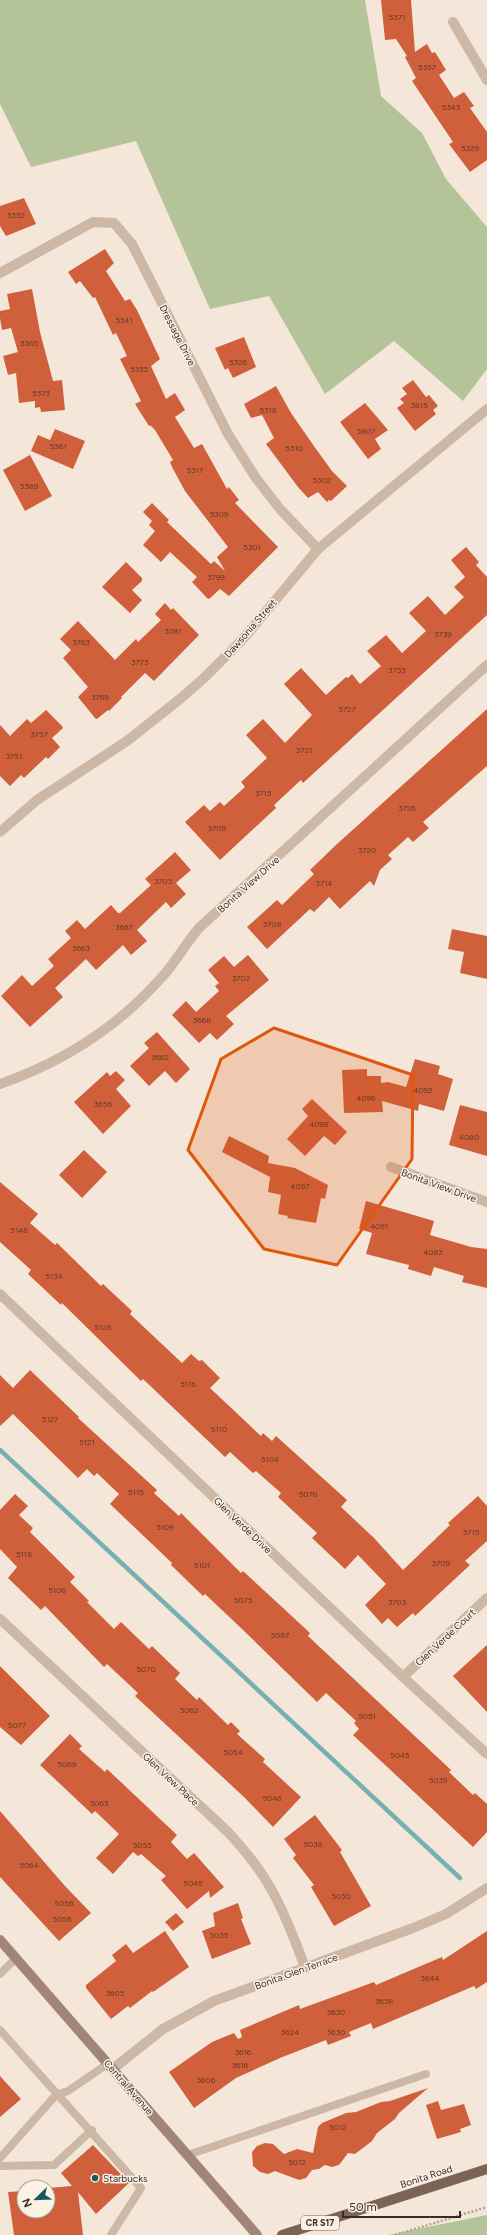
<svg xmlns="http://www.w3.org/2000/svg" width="487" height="2235" viewBox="0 0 487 2235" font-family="Figtree,sans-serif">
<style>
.green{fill:#b5c498}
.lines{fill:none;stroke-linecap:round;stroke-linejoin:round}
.stream{stroke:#76b0b3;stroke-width:4.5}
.building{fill:#d0603b}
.path{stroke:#b9a18f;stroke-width:2.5;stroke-dasharray:2 2;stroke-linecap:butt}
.service{stroke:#cdb7a5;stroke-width:8}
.minor{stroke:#cdb7a5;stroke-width:10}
.tertiary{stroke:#cdb7a5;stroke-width:10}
.secondary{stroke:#a18576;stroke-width:10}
.primary{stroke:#7b6356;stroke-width:10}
.marked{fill:#df570d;fill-opacity:0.2;stroke:#df570d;stroke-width:3;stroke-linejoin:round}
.poi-dot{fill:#19585d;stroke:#fbf2e6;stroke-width:1.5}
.labels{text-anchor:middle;stroke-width:3;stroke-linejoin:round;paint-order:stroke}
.number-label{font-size:8px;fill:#5e392c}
.shield{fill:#fbf2e6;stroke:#726760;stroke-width:1}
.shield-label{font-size:9px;font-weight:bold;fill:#382c27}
.street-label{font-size:10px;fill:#382c27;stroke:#fbf2e6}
.poi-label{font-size:10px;fill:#382c27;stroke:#fbf2e6;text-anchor:start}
</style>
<rect width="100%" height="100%" fill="#f4e7da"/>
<g class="green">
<polygon points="0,0 365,0 381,96 422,133 446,179 487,227 487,369 463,401 394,341 325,394 269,296 210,309 136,141 31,167 0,104"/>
<polygon points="487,2215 487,2235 388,2235"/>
</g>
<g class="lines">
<polyline class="stream" points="0,1450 460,1878"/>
</g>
<g class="building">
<polygon points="381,0 411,0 415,52 427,44 432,53 435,52 446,70 439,75 454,98 464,92 474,106 470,108 487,132 487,160 470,172 449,144 453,142 412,81 416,78 405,57 407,56 396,39 385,40"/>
<polygon points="24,198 36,224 6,236 0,226 0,206"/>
<polygon points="105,249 114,263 106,271 125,301 130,299 137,310 160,359 151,366 166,399 175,393 185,410 175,417 194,448 202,444 227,489 229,487 239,500 235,503 278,547 229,596 220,589 209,599 207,598 192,582 197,577 170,552 161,562 143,545 155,531 149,525 152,521 143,512 152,503 169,520 167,522 211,564 214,561 225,571 217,557 228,547 185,491 172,467 170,462 173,460 155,430 150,425 149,426 135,404 141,401 120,359 127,356 116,333 113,335 95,297 93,298 80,281 76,284 68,272"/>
<polygon points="32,289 40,332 53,381 62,380 65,410 41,412 40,407 35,408 35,401 19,403 16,373 8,375 3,356 18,352 11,328 2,330 0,318 0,311 10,309 7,294"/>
<polygon points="244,337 256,367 233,378 228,368 225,370 215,348"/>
<polygon points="413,380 426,397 429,395 438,406 433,410 436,414 415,431 397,408 404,403 400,399 407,394 402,388"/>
<polygon points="276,386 291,413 316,449 332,471 347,486 331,501 329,500 327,502 318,492 308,498 298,487 266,444 274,438 262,415 251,418 244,404"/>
<polygon points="365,403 388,430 375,439 381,449 368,459 340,422"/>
<polygon points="55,429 85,441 73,469 31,451 38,435 50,440"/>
<polygon points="30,455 52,496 25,511 3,470"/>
<polygon points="466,547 479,562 476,565 487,577 487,615 303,783 301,780 274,805 276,808 220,860 185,822 204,805 210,811 220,802 224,806 245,787 241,782 267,758 246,735 263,719 285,743 312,715 284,684 301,668 326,695 346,677 348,678 352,674 360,684 381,666 367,651 386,635 402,653 426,631 409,613 428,596 445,615 464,597 454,587 465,577 451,560"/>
<polygon points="126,562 142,578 142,581 132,590 142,600 130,613 102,587"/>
<polygon points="165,603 171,610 173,608 199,635 154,681 145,673 121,697 122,698 109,711 108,710 97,719 95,718 78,697 88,687 63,658 71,650 60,639 78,621 115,660 136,639 138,642 161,620 155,614"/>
<polygon points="487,709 487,766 423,822 429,828 413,842 408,837 388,855 392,859 380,870 374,886 370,881 340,909 329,897 314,912 310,909 267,949 247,927 277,900 282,905 314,874 310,870 337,844"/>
<polygon points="46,710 62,726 63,728 52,738 60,747 48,759 46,757 24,778 21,775 10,786 0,776 0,725 10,736 27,719 31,723"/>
<polygon points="175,852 191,870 176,883 186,894 171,908 166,902 137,930 147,941 131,955 123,945 96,970 86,959 55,988 63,997 30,1027 1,996 22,975 32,986 54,966 48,959 71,938 65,931 77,920 85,929 111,905 118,913 120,913 151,885 145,879"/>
<polygon points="452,929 487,936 487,979 460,973 464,952 448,949"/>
<polygon points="248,955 269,980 226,1016 234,1024 217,1040 210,1033 199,1043 172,1015 186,1001 196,1012 219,991 215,986 219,983 208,970 224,956 234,967"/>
<polygon points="157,1032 190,1069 176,1083 165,1071 149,1086 130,1066 149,1048 144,1043"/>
<polygon points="415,1059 440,1066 438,1074 453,1079 444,1111 419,1104 418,1111 382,1101 383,1112 344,1113 342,1070 367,1069 367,1076 381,1076 381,1083 388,1082 406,1087"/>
<polygon points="116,1071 125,1080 116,1089 131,1106 103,1134 74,1102 107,1072 110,1076"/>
<polygon points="312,1099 347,1132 335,1145 324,1136 305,1156 287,1139 308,1116 302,1109"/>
<polygon points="460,1105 487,1112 487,1156 449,1145"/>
<polygon points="229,1136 269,1156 268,1163 295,1168 328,1185 325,1199 321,1198 316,1223 287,1218 288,1216 278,1214 281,1195 268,1192 270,1177 222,1152"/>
<polygon points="84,1150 107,1172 82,1198 59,1175"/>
<polygon points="0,1182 38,1214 30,1223 55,1245 57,1243 101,1286 103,1284 132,1311 130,1314 182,1363 191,1354 199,1361 202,1360 220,1378 210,1388 261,1436 263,1433 272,1441 276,1436 347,1500 341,1507 374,1538 403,1570 450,1525 448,1523 478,1496 487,1506 487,1541 465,1561 470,1565 415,1616 413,1613 397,1627 388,1618 382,1624 365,1605 386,1584 358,1555 345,1569 312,1538 317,1533 278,1497 281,1493 256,1471 253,1473 230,1452 225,1457 143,1379 141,1381 62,1303 61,1305 28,1274 31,1270 0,1242"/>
<polygon points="366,1201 434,1221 430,1235 471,1247 487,1249 487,1288 462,1282 464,1276 434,1267 431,1276 408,1269 409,1265 366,1254 372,1233 359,1229"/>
<polygon points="30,1370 79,1417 78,1418 157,1490 154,1493 179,1516 181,1513 241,1573 243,1571 282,1607 310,1633 308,1636 451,1770 449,1772 473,1795 475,1793 487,1804 487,1832 473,1847 353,1735 359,1729 354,1723 356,1721 326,1693 317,1702 241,1628 205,1594 203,1596 171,1565 172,1563 110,1504 119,1494 97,1473 94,1476 87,1469 78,1478 13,1414 0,1426 0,1375 13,1388"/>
<polygon points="15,1494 28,1506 19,1515 33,1528 30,1532 75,1577 70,1582 89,1601 87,1602 114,1629 121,1622 149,1649 152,1646 180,1673 175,1679 197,1700 199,1697 228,1725 231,1722 240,1731 237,1734 265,1759 263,1762 301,1797 273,1827 244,1797 135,1696 138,1693 107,1664 104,1667 45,1606 41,1610 8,1578 17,1567 0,1549 0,1510"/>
<polygon points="487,1645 487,1712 453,1676"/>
<polygon points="0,1666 50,1716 21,1745 0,1727"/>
<polygon points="70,1734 82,1746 79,1749 105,1772 107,1769 177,1835 171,1842 187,1859 194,1853 224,1887 210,1898 209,1891 187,1909 161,1880 166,1876 141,1854 138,1856 133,1852 113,1874 96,1858 119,1834 95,1811 92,1814 40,1765"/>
<polygon points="0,1811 65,1886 91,1913 59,1941 0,1877"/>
<polygon points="315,1815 342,1850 340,1852 371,1906 334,1926 311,1887 314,1885 293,1858 296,1855 284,1839"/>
<polygon points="238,1903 243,1918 241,1919 251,1944 212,1959 202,1931 215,1926 213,1913"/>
<polygon points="176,1913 184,1922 173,1931 165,1922"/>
<polygon points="165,1931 189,1967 153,1992 152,1991 130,2008 128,2006 111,2019 86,1988 86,1985 116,1961 112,1955 126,1944 133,1953"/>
<polygon points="487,1931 487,1982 476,1989 474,1986 373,2029 371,2023 349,2032 351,2036 328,2045 326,2040 280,2058 236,2078 194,2108 169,2072 212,2042 234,2033 238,2039 242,2037 240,2030 299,2005 300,2009 374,1982 376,1985 442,1957 443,1960"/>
<polygon points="0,2076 21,2099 0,2117"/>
<polygon points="428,2088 399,2113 395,2119 377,2133 372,2141 355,2154 348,2153 339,2165 332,2167 325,2165 319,2169 312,2170 306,2178 299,2180 275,2171 268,2174 260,2172 253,2166 252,2152 257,2146 265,2143 273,2144 284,2154 297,2149 313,2153 318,2127 322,2123 346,2113 356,2112 381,2102 390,2101"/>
<polygon points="438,2101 441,2110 464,2104 471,2125 460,2129 461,2132 437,2139 426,2105"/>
<polygon points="93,2145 129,2183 96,2214 78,2192 83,2235 14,2235 8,2192 24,2191 24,2211 48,2211 48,2188 72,2186 61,2173"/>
</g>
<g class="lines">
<polyline class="path" points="395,2235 487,2207"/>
<g class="service">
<polyline points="0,1974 16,1958"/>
<polyline points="0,2030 141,2188 111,2235"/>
<polyline points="188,2155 426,2074"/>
<polyline points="0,2158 56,2095 68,2091 109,2063"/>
<polyline points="0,2166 54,2165 92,2130"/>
</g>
<g class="minor">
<polyline points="453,22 487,80"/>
<polyline points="0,273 93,222 114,223 132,244 228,434 256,478 280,509 318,549"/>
<path d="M0,1084C63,1062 118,1027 162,977C176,962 185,944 199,928L487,665"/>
<polyline points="391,1167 487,1202"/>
<polyline points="0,1294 403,1677 487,1754"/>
<path d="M0,1619L228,1832C237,1842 246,1852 254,1863C278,1894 291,1931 305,1967"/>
<polyline points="403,1677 487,1598"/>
<polyline points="114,2068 163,2029 214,2001 413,1928 446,1914 487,1888"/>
</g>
<polyline class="tertiary" points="0,832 37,800 127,741 180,699 204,678 244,638 318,549 487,409"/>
<polyline class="secondary" points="0,1940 257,2235"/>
<polyline class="primary" points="282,2235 487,2169"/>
</g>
<path class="marked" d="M274,1028L413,1075L412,1159L337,1265L264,1249L188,1150L221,1059Z"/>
<circle class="poi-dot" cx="95" cy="2178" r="4"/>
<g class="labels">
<g class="number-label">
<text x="397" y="20">5371</text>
<text x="427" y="70">5357</text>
<text x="451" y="110">5343</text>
<text x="470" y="151">5329</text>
<text x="16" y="218">5352</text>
<text x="124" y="323">5341</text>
<text x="29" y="346">5365</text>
<text x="238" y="365">5326</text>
<text x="139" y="372">5333</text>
<text x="41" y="396">5373</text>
<text x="419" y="408">3815</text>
<text x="268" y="413">5318</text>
<text x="366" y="434">3807</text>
<text x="58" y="449">5381</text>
<text x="294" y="451">5310</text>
<text x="195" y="473">5317</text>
<text x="322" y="483">5302</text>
<text x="29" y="489">5389</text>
<text x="219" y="517">5309</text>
<text x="252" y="550">5301</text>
<text x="216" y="580">3799</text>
<text x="173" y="634">3781</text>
<text x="443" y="637">3739</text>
<text x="81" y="645">3763</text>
<text x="140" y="665">3775</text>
<text x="397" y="673">3733</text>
<text x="100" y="700">3769</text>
<text x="347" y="712">3727</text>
<text x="39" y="737">3757</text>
<text x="304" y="753">3721</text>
<text x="14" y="759">3751</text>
<text x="263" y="796">3715</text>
<text x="407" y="811">3726</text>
<text x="217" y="831">3709</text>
<text x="367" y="853">3720</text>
<text x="163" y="884">3703</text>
<text x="324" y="886">3714</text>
<text x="272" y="927">3708</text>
<text x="124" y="930">3667</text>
<text x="81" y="951">3663</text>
<text x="241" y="981">3702</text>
<text x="202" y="1023">3668</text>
<text x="160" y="1060">3662</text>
<text x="423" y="1093">4092</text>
<text x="366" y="1101">4096</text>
<text x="103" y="1107">3656</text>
<text x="319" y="1127">4098</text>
<text x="469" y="1140">4080</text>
<text x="300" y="1189">4097</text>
<text x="379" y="1229">4091</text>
<text x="19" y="1233">5146</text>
<text x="433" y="1255">4083</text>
<text x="54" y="1279">5134</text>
<text x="103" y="1330">5128</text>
<text x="188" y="1387">5116</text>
<text x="50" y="1422">5127</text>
<text x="219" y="1432">5110</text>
<text x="87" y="1445">5121</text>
<text x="270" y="1462">5104</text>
<text x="136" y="1495">5115</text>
<text x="308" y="1497">5076</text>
<text x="165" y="1530">5109</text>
<text x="471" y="1535">3715</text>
<text x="24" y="1557">5118</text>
<text x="441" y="1566">3709</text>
<text x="202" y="1568">5101</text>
<text x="57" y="1593">5106</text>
<text x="243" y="1603">5075</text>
<text x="397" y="1605">3703</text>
<text x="280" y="1638">5067</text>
<text x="146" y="1672">5070</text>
<text x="189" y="1713">5062</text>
<text x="367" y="1719">5051</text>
<text x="17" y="1728">5077</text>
<text x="233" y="1755">5054</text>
<text x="400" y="1758">5045</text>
<text x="67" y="1767">5069</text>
<text x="438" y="1783">5039</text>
<text x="272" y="1801">5046</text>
<text x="99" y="1806">5063</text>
<text x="313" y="1847">5038</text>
<text x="142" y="1848">5053</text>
<text x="29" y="1868">5064</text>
<text x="193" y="1886">5045</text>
<text x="341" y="1899">5030</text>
<text x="64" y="1906">5056</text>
<text x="62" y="1922">5056</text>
<text x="219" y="1938">5035</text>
<text x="430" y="1981">3644</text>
<text x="115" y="1996">3605</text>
<text x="384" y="2004">3638</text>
<text x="336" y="2015">3630</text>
<text x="290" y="2035">3624</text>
<text x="336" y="2035">3630</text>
<text x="243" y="2055">3616</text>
<text x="240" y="2068">3616</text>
<text x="206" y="2083">3606</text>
<text x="338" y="2130">5012</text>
<text x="297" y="2165">5012</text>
</g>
<rect class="shield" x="301" y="2216" width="38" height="14" rx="3"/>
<g class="shield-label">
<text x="320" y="2226">CR S17</text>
</g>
<g class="street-label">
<text transform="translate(178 335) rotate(63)" y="4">Dressage Drive</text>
<text transform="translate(250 628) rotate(-49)" y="4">Dawsonia Street</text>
<text transform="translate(248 884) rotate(-42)" y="4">Bonita View Drive</text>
<text transform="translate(439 1185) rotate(20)" y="4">Bonita View Drive</text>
<text transform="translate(243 1525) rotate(44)" y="4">Glen Verde Drive</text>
<text transform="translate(445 1637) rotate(-43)" y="4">Glen Verde Court</text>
<text transform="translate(171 1779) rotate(43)" y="4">Glen View Place</text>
<text transform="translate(296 1971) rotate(-20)" y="4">Bonita Glen Terrace</text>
<text transform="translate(129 2087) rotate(49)" y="4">Central Avenue</text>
<text transform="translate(426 2176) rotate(-18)" y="4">Bonita Road</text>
</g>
<g class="poi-label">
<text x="103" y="2182">Starbucks</text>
</g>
</g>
<g transform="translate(36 2199) rotate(247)"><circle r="19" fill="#fbf2e6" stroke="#ada39a"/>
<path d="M0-3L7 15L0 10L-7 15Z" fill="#19585d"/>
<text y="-6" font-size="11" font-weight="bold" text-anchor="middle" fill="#382c27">N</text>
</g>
<path d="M343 2211v6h117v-6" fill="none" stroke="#382c27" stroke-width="2"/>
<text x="349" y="2211" font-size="12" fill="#382c27" stroke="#fbf2e6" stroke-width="3" paint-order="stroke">50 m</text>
</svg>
